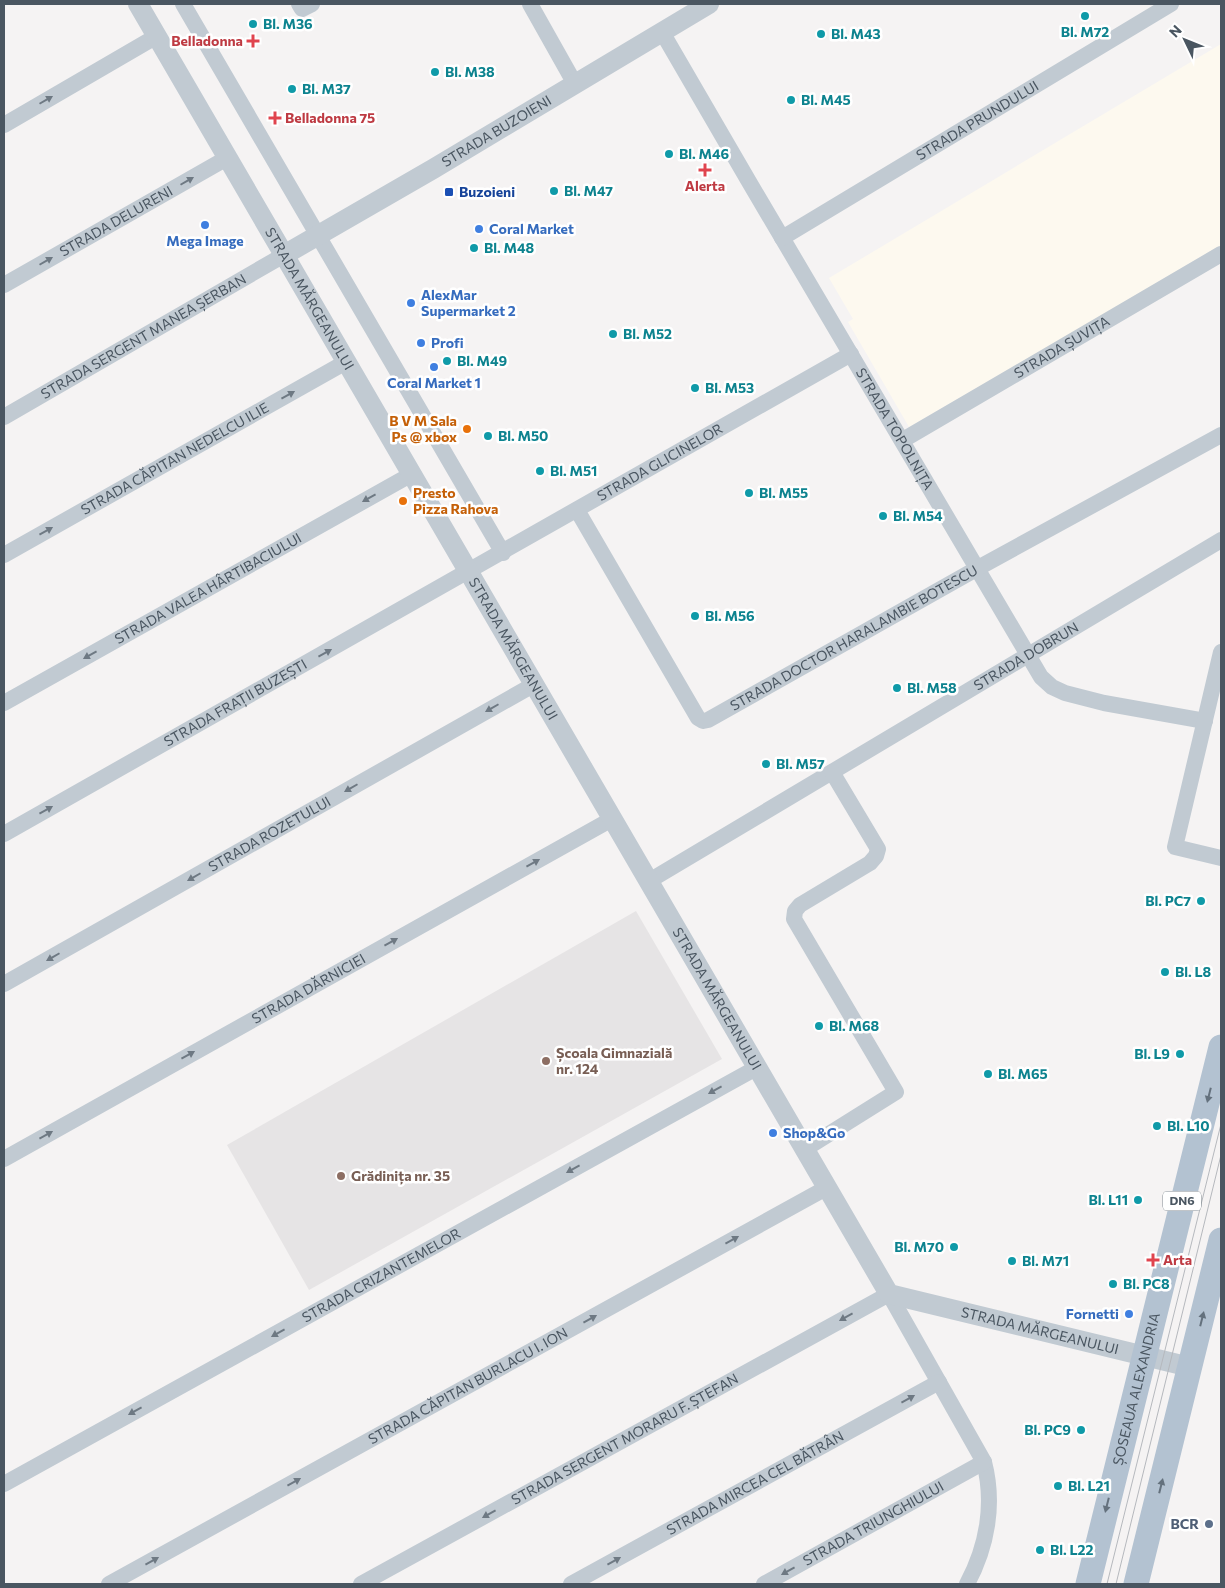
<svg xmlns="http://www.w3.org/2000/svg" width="1225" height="1588" viewBox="0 0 1225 1588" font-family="Commissioner,sans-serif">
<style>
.commercial{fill:#fdf9ef}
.education{fill:#e6e4e5}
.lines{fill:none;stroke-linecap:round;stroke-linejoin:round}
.minor{stroke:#c1cad2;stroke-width:16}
.tertiary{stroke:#c1cad2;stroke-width:20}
.primary{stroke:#b3c2d1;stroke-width:25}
.tram{stroke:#b5b8bd;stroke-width:1}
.oneway{fill:#6e7983}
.oneway2{fill:#64717d}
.culture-dot{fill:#0f9aa8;stroke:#fff;stroke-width:2}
.health-dot{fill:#e0444e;stroke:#fff;stroke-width:2}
.transit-dot{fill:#1a4fb4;stroke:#fff;stroke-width:2}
.shop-dot{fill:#3f7fe0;stroke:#fff;stroke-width:2}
.food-dot{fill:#e8710a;stroke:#fff;stroke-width:2}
.education-dot{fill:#8d6e63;stroke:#fff;stroke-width:2}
.service-dot{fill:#5c6f8a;stroke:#fff;stroke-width:2}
.labels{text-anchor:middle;stroke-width:5;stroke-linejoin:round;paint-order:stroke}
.shield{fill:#fff;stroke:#808990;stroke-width:1}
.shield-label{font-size:12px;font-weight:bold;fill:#4a5661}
.culture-label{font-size:14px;font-weight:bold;fill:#0d838f;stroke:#fff;text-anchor:start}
.health-label{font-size:14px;font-weight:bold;fill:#be3a42;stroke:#fff;text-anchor:start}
.street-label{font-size:14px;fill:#4a5661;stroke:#fff}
.transit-label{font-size:14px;font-weight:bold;fill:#164399;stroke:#fff;text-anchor:start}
.shop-label{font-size:14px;font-weight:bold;fill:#366cbe;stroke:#fff;text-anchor:start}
.food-label{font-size:14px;font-weight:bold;fill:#c56008;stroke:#fff;text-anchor:end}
.education-label{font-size:14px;font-weight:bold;fill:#785e54;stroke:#fff;text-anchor:start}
.service-label{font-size:14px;font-weight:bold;fill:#4e5e75;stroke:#fff;text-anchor:end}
</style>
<rect width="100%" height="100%" fill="#f5f3f3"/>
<polygon class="commercial" points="1221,44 1221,245 1031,357 909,427 848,322 853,319 829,278"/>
<polygon class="education" points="636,911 722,1059 309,1290 227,1145"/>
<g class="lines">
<g class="minor">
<polyline points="183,4 503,553"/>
<polyline points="299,4 302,9 312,4"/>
<polyline points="530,4 575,84"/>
<path id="s1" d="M662,32L748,180L1041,677L1052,687L1065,693L1104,703L1205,721"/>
<polyline points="4,125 157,36"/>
<path id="s2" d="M782,238L1171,4"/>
<path id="s3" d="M4,285L227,158"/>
<path id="s4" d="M4,417L284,255"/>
<path id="s5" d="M903,440L1221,254"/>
<path id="s6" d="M577,510L698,718L703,721L708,720L978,568L1221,435"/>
<path id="s7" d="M4,555L346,362"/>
<polyline points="1221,652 1175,847 1221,858"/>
<path id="s8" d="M4,703L412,474"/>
<path id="s9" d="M4,834L851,354"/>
<path id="s10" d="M649,881L1221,540"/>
<path id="s11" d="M4,984L535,684"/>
<polyline points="805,1149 896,1092 794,919 795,911 800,905 870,863 876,856 878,849 832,772"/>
<path id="s12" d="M4,1159L612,819"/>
<path id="s13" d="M4,1484L758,1067"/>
<path id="s14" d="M109,1584L828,1187"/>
<path id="s15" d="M361,1584L889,1294L984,1462C995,1504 987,1547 967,1584"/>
<path id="s16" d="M571,1584L939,1382"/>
<path id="s17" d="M764,1584L984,1462"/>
</g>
<g class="tertiary">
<path id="s18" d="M138,4L889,1294L1190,1367"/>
<path id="s19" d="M284,255L433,169L709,4"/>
</g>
<g class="primary">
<path id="s20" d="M1088,1584L1221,1047"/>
<polyline points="1136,1584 1221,1240"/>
</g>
<g class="tram">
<polyline points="1107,1584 1221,1124"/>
<polyline points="1116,1584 1221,1155"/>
</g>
</g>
<defs><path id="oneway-solid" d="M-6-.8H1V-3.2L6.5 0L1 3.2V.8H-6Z" transform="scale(1.25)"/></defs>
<g class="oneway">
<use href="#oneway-solid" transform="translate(46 100) rotate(-30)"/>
<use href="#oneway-solid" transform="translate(187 181) rotate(-30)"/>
<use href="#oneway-solid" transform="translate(46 261) rotate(-30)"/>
<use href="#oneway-solid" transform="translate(288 395) rotate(-29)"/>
<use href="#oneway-solid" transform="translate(369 498) rotate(151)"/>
<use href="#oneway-solid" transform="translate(46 531) rotate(-29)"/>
<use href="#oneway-solid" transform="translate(325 653) rotate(-29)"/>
<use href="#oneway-solid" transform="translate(90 655) rotate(151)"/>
<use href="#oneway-solid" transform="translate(492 708) rotate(150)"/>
<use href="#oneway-solid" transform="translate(351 788) rotate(150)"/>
<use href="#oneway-solid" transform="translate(46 810) rotate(-29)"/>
<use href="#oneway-solid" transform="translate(533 863) rotate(-29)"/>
<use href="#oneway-solid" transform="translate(194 877) rotate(150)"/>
<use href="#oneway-solid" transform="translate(391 942) rotate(-29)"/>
<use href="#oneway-solid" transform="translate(53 957) rotate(150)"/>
<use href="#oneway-solid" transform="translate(188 1055) rotate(-29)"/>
<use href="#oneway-solid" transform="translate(715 1090) rotate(151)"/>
<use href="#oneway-solid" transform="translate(46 1135) rotate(-29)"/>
<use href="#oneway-solid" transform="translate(573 1169) rotate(151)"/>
<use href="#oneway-solid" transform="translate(732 1240) rotate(-29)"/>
<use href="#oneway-solid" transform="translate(846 1317) rotate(151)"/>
<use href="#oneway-solid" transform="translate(590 1319) rotate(-29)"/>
<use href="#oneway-solid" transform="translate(278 1333) rotate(151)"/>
<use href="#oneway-solid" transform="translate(908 1399) rotate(-29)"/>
<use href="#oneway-solid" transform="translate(135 1411) rotate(151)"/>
<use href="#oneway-solid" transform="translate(294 1482) rotate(-29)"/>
<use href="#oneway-solid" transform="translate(489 1514) rotate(151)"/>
<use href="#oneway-solid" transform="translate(152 1561) rotate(-29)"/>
<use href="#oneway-solid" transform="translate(614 1561) rotate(-29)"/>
<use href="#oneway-solid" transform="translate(788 1571) rotate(151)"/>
</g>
<g class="oneway2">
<use href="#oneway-solid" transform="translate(1209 1095) rotate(104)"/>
<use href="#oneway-solid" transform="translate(1202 1319) rotate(-76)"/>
<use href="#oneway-solid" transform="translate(1161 1486) rotate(-76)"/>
<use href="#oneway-solid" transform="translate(1107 1505) rotate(104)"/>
</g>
<g class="culture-dot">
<circle cx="1085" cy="16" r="5"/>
<circle cx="253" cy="24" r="5"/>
<circle cx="821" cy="34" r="5"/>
<circle cx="435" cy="72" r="5"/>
<circle cx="292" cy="89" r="5"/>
<circle cx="791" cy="100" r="5"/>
<circle cx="669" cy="154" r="5"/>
<circle cx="554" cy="191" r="5"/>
<circle cx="474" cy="248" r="5"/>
<circle cx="613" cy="334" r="5"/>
<circle cx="447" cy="361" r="5"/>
<circle cx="695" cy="388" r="5"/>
<circle cx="488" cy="436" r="5"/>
<circle cx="540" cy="471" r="5"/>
<circle cx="749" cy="493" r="5"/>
<circle cx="883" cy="516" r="5"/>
<circle cx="695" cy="616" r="5"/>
<circle cx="897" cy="688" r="5"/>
<circle cx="766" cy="764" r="5"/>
<circle cx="1201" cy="901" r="5"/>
<circle cx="1165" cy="972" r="5"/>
<circle cx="819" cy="1026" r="5"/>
<circle cx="1180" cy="1054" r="5"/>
<circle cx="988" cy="1074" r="5"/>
<circle cx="1157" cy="1126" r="5"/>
<circle cx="1138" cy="1200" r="5"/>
<circle cx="954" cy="1247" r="5"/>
<circle cx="1012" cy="1261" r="5"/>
<circle cx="1113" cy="1284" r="5"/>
<circle cx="1081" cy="1430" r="5"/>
<circle cx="1058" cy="1486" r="5"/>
<circle cx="1040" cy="1550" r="5"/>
</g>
<g class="health-dot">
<path d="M250.5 33.5h5v5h5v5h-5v5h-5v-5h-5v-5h5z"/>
<path d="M272.5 110.5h5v5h5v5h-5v5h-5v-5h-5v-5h5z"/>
<path d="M702.5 162.5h5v5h5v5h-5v5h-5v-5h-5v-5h5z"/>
<path d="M1150.5 1252.5h5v5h5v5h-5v5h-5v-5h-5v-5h5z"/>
</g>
<rect class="transit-dot" x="444" y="187" width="10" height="10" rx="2.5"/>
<g class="shop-dot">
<circle cx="205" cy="225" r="5"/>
<circle cx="479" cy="229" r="5"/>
<circle cx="411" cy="303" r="5"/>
<circle cx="421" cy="343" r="5"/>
<circle cx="434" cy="367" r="5"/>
<circle cx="773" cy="1133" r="5"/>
<circle cx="1129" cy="1314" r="5"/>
</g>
<g class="food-dot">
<circle cx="467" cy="429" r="5"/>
<circle cx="403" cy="501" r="5"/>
</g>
<g class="education-dot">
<circle cx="546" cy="1061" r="5"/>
<circle cx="341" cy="1176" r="5"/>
</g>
<circle class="service-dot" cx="1209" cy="1524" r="5"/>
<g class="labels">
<rect class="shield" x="1163" y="1191.5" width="38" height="19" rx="4"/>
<g class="shield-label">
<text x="1182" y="1205">DN6</text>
</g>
<g class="culture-label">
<text x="263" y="29">Bl. M36</text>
<text x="1085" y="37" text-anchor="middle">Bl. M72</text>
<text x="831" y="39">Bl. M43</text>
<text x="445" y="77">Bl. M38</text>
<text x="302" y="94">Bl. M37</text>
<text x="801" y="105">Bl. M45</text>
<text x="679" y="159">Bl. M46</text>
<text x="564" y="196">Bl. M47</text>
<text x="484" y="253">Bl. M48</text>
<text x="623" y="339">Bl. M52</text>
<text x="457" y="366">Bl. M49</text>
<text x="705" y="393">Bl. M53</text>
<text x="498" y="441">Bl. M50</text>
<text x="550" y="476">Bl. M51</text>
<text x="759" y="498">Bl. M55</text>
<text x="893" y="521">Bl. M54</text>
<text x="705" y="621">Bl. M56</text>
<text x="907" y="693">Bl. M58</text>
<text x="776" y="769">Bl. M57</text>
<text x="1191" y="906" text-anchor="end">Bl. PC7</text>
<text x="1175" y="977">Bl. L8</text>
<text x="829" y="1031">Bl. M68</text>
<text x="1170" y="1059" text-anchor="end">Bl. L9</text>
<text x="998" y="1079">Bl. M65</text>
<text x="1167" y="1131">Bl. L10</text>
<text x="1128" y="1205" text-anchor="end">Bl. L11</text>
<text x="944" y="1252" text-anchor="end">Bl. M70</text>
<text x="1022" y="1266">Bl. M71</text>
<text x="1123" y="1289">Bl. PC8</text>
<text x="1071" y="1435" text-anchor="end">Bl. PC9</text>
<text x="1068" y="1491">Bl. L21</text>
<text x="1050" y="1555">Bl. L22</text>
</g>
<g class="health-label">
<text x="243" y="46" text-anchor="end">Belladonna</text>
<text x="285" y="123">Belladonna 75</text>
<text x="705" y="191" text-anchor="middle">Alerta</text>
<text x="1163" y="1265">Arta</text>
</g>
<g class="street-label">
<text dy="5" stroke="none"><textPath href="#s2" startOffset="228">STRADA PRUNDULUI</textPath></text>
<text dy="5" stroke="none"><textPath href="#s19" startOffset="246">STRADA BUZOIENI</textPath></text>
<text dy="5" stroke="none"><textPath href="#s3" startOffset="129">STRADA DELURENI</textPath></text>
<text dy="5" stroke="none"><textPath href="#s18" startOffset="341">STRADA MĂRGEANULUI</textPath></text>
<text dy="5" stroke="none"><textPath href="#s4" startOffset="161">STRADA SERGENT MANEA ȘERBAN</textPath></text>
<text dy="5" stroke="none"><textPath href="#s5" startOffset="184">STRADA ȘUVIȚA</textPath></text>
<text dy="5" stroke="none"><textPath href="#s1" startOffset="460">STRADA TOPOLNIȚA</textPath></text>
<text dy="5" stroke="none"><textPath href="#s7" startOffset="196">STRADA CĂPITAN NEDELCU ILIE</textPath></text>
<text dy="5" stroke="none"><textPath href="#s9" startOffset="754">STRADA GLICINELOR</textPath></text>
<text dy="5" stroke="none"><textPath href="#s8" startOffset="234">STRADA VALEA HÂRTIBACIULUI</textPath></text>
<text dy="5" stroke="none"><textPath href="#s6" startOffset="419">STRADA DOCTOR HARALAMBIE BOTESCU</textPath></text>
<text dy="5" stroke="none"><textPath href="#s18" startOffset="746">STRADA MĂRGEANULUI</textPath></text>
<text dy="5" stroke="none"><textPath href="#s10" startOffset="439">STRADA DOBRUN</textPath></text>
<text dy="5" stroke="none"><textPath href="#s9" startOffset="266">STRADA FRAȚII BUZEȘTI</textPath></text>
<text dy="5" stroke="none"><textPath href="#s11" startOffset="305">STRADA ROZETULUI</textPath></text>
<text dy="5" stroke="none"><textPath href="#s12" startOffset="349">STRADA DĂRNICIEI</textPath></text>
<text dy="5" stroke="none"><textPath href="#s18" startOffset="1151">STRADA MĂRGEANULUI</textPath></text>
<text dy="5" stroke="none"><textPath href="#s13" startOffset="431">STRADA CRIZANTEMELOR</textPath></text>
<text dy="5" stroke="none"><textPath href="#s18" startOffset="1648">STRADA MĂRGEANULUI</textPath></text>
<text dy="5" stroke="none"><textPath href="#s14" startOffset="410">STRADA CĂPITAN BURLACU I. ION</textPath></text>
<text dy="5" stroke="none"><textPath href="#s20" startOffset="201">ȘOSEAUA ALEXANDRIA</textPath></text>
<text dy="5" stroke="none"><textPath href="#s15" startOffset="301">STRADA SERGENT MORARU F. ȘTEFAN</textPath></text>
<text dy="5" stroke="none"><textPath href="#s16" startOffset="210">STRADA MIRCEA CEL BĂTRÂN</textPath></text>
<text dy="5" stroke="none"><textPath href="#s17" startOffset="125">STRADA TRIUNGHIULUI</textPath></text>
</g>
<g class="transit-label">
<text x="459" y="197">Buzoieni</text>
</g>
<g class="shop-label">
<text x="489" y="234">Coral Market</text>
<text x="205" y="246" text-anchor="middle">Mega Image</text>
<text x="421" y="300">AlexMar<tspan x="421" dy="16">Supermarket 2</tspan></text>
<text x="431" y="348">Profi</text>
<text x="434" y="388" text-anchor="middle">Coral Market 1</text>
<text x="783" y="1138">Shop&amp;Go</text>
<text x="1119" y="1319" text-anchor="end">Fornetti</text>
</g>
<g class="food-label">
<text x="457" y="426">B V M Sala<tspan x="457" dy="16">Ps @ xbox</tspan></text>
<text x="413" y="498" text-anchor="start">Presto<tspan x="413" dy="16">Pizza Rahova</tspan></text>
</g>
<g class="education-label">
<text x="556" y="1058">Școala Gimnazială<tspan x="556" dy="16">nr. 124</tspan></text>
<text x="351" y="1181">Grădinița nr. 35</text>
</g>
<g class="service-label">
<text x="1199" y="1529">BCR</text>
</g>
</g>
<rect width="1225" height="1588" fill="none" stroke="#4a5661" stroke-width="10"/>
<g transform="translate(1185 40) rotate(313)" stroke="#ffffff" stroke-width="4" paint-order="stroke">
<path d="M0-4L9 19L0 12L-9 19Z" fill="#4a5661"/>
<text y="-8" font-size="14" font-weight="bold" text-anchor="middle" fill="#4a5661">N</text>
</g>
</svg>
